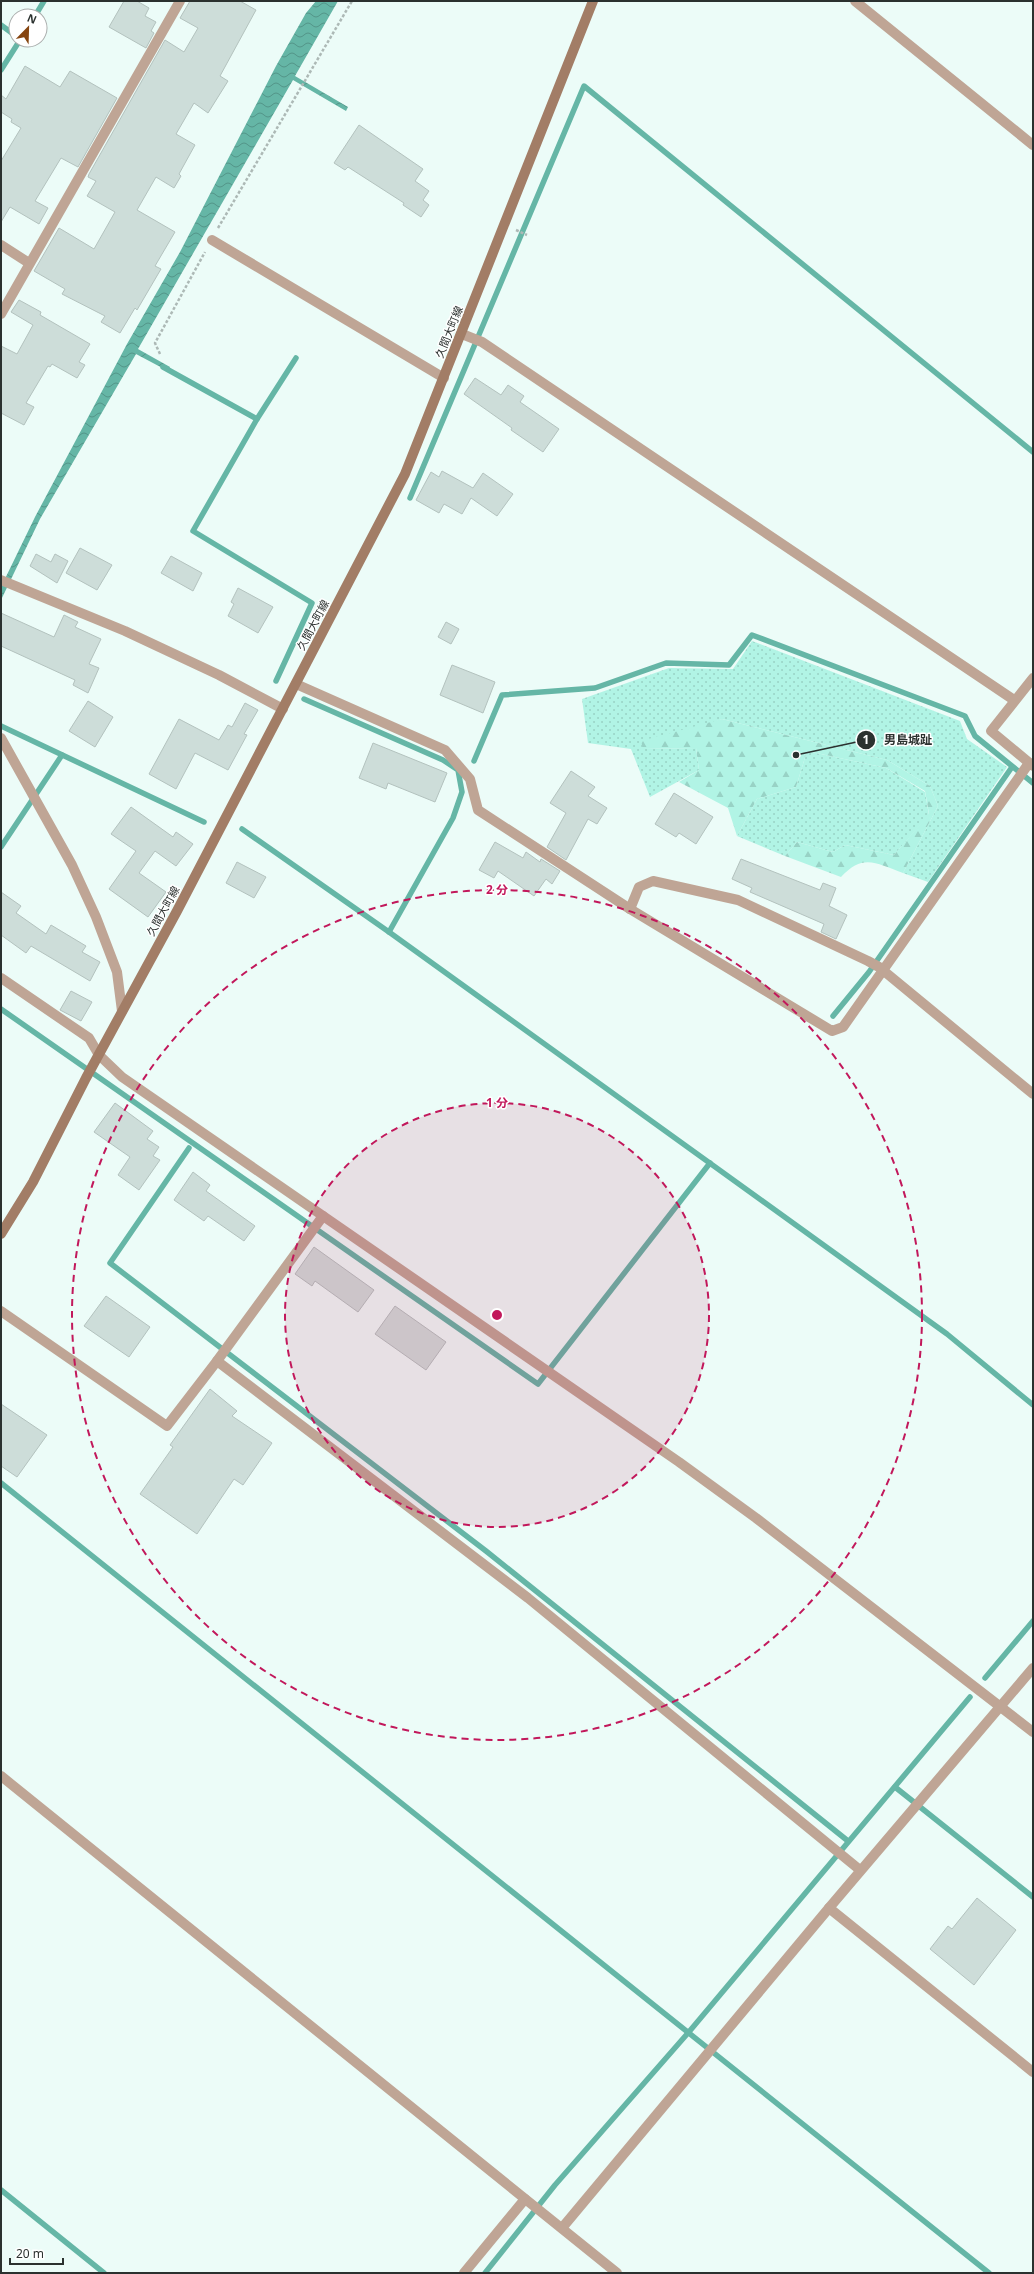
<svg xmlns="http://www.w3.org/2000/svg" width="1034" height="2274" viewBox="0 0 1034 2274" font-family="'Noto Sans','Noto Sans JP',sans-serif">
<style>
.grass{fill:url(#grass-dots)}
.forest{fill:url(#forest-firs)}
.water{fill:url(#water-waves)}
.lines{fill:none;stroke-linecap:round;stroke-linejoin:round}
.stream{stroke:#65b6a6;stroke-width:5.5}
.building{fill:#cdddd9;stroke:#b3c2be}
.path{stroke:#adb9b6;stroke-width:2.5;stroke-dasharray:3 2;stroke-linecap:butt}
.minor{stroke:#bfa595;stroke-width:10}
.secondary{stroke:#a27d66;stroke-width:10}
.ring{fill:none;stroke:#c2185b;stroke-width:2;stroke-dasharray:7 5}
.labels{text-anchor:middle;stroke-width:3;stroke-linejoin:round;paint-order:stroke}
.street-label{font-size:11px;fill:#2b312f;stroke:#fff}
.centre{fill:#c2185b;stroke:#fff;stroke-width:2}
.ring-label{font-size:12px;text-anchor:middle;font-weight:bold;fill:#c2185b;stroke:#fff;stroke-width:3;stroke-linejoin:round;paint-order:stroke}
.leader{fill:none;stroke:#2b312f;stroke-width:1.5}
.callout-dot{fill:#2b312f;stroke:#fff;stroke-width:1.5}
.mark-label{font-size:12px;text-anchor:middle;font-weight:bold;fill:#fff}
.callout-label{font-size:12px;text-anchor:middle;font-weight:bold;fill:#2b312f;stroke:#fff;stroke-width:3;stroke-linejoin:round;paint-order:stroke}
</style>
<defs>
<pattern id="grass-dots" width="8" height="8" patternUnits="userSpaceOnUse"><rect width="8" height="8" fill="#b1f4e5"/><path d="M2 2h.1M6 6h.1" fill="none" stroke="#98d2c5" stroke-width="1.8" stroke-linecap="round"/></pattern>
<pattern id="forest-firs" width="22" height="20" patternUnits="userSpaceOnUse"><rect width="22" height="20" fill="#b1f4e5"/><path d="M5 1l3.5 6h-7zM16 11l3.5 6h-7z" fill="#98d2c5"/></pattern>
<pattern id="water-waves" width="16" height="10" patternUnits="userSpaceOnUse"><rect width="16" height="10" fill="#65b6a6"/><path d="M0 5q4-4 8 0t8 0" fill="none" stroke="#539588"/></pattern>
</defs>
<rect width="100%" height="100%" fill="#ecfcf8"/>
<g class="grass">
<polygon points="752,641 960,721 967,739 1007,767 928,882 903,873 938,806 930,786 887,760 722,719 643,749 696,748 699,770 650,797 631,749 588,743 582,699 669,668 733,669"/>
<polygon points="807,751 886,768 925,792 929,815 894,855 845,845 833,852 797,842 785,856 737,836 757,799 796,787"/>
</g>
<path class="forest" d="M722,719L887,760L930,786L938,806L903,873C876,863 863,853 841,877L785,856L797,842L833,852L845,845L894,855L929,814L925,791L886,768L807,751L796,787L757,799L737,836L728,808L679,782L699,770L696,748L643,749L641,741Z"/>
<polygon class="water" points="316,1 338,1 295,76 348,107 346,111 293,80 138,349 170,367 168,371 136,354 40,519 1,600 1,587 35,517 127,344 180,252 276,66 306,13"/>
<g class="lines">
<g class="stream">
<polyline points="35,16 44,1"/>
<polyline points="1,25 16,36"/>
<polyline points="1,70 20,40"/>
<polyline points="163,367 257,419 193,531 312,603 276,681"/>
<polyline points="257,419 296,358"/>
<polyline points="410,498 584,86 1033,452"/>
<polyline points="304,699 443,760 458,770 462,792 453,818 389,932"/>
<polyline points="1,726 204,822"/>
<polyline points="474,761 502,695 595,688 666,663 729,665 752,635 965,716 975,736 1033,783"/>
<polyline points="242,829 389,932 947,1334 1033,1405"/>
<polyline points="1,847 62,755"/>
<polyline points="1,1009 538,1384 710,1163"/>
<polyline points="833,1016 869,972 1012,767"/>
<polyline points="189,1148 110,1263 486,1551 848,1841"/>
<polyline points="1,1483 989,2273"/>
<polyline points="985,1678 1033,1621"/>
<polyline points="895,1787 1033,1897"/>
<polyline points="1,2190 104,2273"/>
<polyline points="485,2273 555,2185 688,2033 970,1697"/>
</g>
</g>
<g class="building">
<polygon points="124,1 137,1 149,8 145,16 156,22 151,31 154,33 146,48 109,27"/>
<polygon points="190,1 240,1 256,10 220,76 228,81 208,113 194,103 176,134 195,145 179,174 181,176 174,188 156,177 137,210 175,232 155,266 161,269 137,310 135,308 120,333 101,322 105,316 62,294 65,289 34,271 59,228 94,249 115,212 87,196 96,181 88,177 89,174 165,40 184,52 198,28 180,18"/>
<polygon points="25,66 60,87 70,71 117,98 78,167 61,158 35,201 48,208 39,224 10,207 1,222 1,161 21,128 11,122 12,119 1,112 1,95 6,99"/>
<polygon points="359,125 423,169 415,181 429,191 423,200 429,205 421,217 403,205 404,203 348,167 345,170 334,163"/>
<polygon points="19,300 41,312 40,315 90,344 79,362 85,365 77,378 52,364 50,367 48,366 26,403 34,407 24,425 1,413 1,346 17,354 33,325 11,312"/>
<polygon points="475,378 501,395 508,385 524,396 520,402 559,429 543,452 511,430 512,428 464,394"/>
<polygon points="442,471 473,488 483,473 513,494 497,516 471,498 462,514 444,504 439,513 416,500 431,472 439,477"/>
<polygon points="80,548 112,565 97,590 66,573"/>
<polygon points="36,554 51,562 55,554 68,561 57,583 30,566"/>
<polygon points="171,556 202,573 193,591 161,573"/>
<polygon points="238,588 273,607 258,633 228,616 234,604 231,602"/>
<polygon points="1,613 54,637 64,615 78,622 75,627 101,639 89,664 99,668 88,693 73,685 75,680 1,646"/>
<polygon points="446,622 459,629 451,644 438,637"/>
<polygon points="452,665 495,682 483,713 440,695"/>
<polygon points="88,701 113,717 95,747 69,731"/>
<polygon points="245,703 258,710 244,734 247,735 228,770 195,753 176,789 149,774 179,719 219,740 228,725 232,727"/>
<polygon points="373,743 447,773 435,802 388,783 386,789 359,778"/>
<polygon points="571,771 595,787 588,796 607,808 597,824 588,819 566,860 547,847 566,813 550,803"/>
<polygon points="674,793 713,817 696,844 679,833 676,837 655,824"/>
<polygon points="131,807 173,837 176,832 193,844 176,866 155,851 139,873 166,892 148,917 109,889 136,851 111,834"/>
<polygon points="495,842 523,858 526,852 540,862 541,859 560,871 552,884 546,879 534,896 498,871 494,878 479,870"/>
<polygon points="741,859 820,890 823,883 836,888 829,906 847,915 836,939 821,932 824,924 750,892 752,888 732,879"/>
<polygon points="237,862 266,877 254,898 226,883"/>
<polygon points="1,892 21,906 16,913 46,934 51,925 86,946 82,952 100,962 90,981 31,946 26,953 1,935"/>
<polygon points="71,991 92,1002 81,1021 60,1010"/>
<polygon points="115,1103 153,1131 147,1139 159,1147 153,1156 160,1160 139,1190 118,1175 130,1157 94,1132"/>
<polygon points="193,1172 210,1185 206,1191 255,1226 244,1241 208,1216 204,1221 174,1200"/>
<polygon points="314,1247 374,1290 358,1312 315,1281 312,1286 295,1274"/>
<polygon points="106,1296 150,1327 129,1357 84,1326"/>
<polygon points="395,1306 446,1342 426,1370 375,1334"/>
<polygon points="210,1389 237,1411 232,1416 272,1443 243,1485 234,1479 197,1534 140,1494 173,1447 170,1445"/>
<polygon points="1,1404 47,1435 17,1477 1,1466"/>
<polygon points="977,1898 1016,1930 974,1985 930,1949 948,1926 952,1929"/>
</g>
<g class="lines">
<g class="path">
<polyline points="218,228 352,1"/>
<polyline points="516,230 527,235"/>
<polyline points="160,354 155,343 205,252"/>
</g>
<g class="minor">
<polyline points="855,1 1033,145"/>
<polyline points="212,240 444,378"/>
<polyline points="1,245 29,263"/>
<polyline points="1,314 180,1"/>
<polyline points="462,334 482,342 1014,700"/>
<polyline points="1,580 125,631 219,675 283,709"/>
<polyline points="1033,678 991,731 1033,766"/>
<polyline points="296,684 445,750 470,779 478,810 630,909 832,1031 843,1027 1029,763"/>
<polyline points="1,738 72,865 96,917 117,972 122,1011"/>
<polyline points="630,909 639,887 653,881 738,900 868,961 879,967 1033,1094"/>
<polyline points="1,978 89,1038 99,1055 122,1077 679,1462 756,1518 1033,1732"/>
<polyline points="1,1311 167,1426 217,1361 528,1598 860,1870"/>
<polyline points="217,1361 323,1216"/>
<polyline points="1,1776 617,2273"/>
<polyline points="829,1908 1033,2072"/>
<polyline points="562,2228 829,1908 1033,1668"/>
<polyline points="464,2273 525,2199"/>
</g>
<polyline class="secondary" points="1,1234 33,1182 86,1078 177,911 405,474 593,1"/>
</g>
<circle cx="497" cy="1315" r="212" fill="#c2185b" fill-opacity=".12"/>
<g class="ring">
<circle cx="497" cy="1315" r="212"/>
<circle cx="497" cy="1315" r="425"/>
</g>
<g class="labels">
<g class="street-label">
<text transform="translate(449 332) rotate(-68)" y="4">久間大町線</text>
<text transform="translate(313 625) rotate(-62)" y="4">久間大町線</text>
<text transform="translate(163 911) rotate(-61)" y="4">久間大町線</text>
</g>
</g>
<circle cx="497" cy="1315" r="6" class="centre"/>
<g class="ring-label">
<text x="497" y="894">2 分</text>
<text x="497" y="1107">1 分</text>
</g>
<path class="leader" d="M796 755L866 740"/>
<g class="callout-dot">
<circle cx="796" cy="755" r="4"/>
<circle cx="866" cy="740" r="10"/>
</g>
<g class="mark-label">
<text x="866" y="744">1</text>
</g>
<g class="callout-label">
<text x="908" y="744">男島城趾</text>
</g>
<rect width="1034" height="2274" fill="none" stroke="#2b312f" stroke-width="4"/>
<g transform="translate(28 28) rotate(23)"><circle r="19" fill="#ffffff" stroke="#aaadac"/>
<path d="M0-3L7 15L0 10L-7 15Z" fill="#864510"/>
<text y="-6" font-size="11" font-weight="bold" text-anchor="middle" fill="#2b312f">N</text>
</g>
<path d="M10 2258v6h53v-6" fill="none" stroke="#2b312f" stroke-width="2"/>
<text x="16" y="2258" font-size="12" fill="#2b312f" stroke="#ffffff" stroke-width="3" paint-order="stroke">20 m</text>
</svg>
